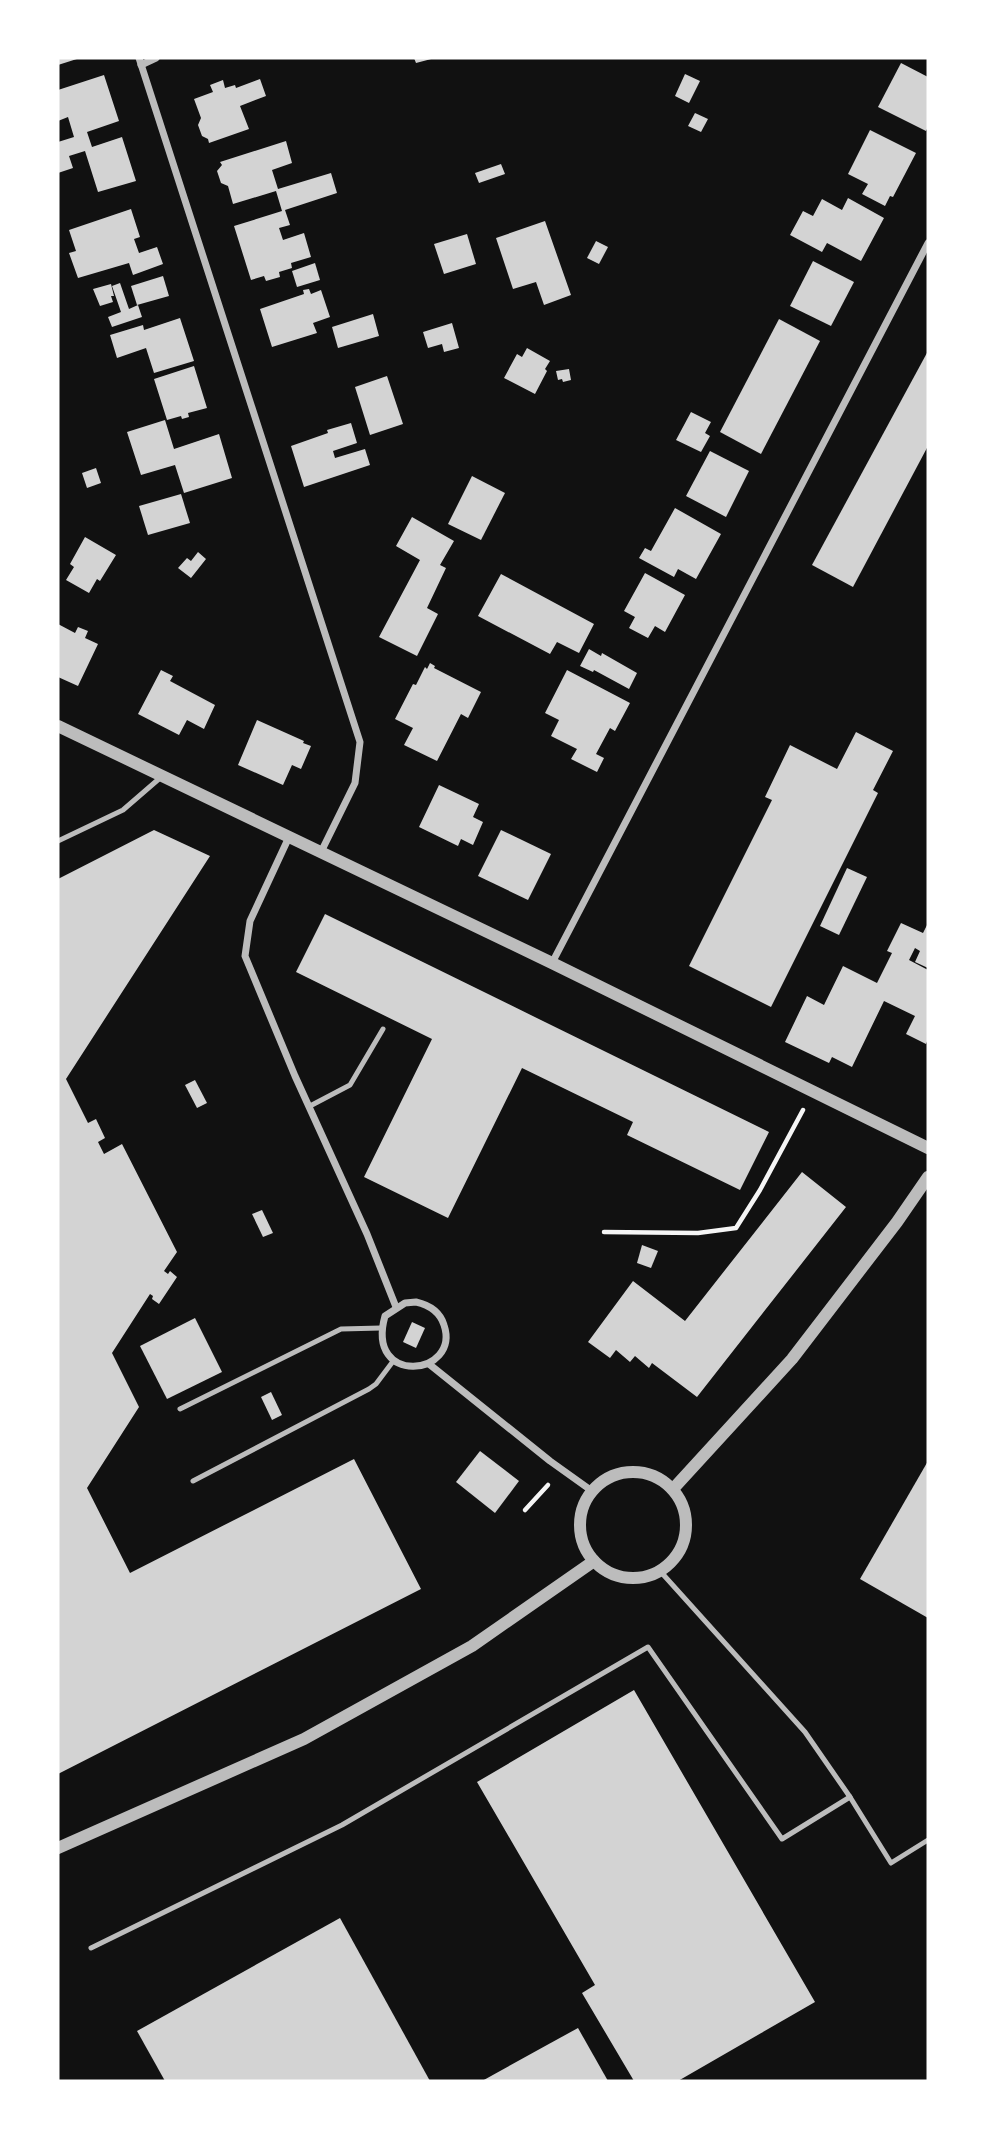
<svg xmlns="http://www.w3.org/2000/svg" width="986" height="2139" viewBox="0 0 986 2139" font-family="'PT Sans Narrow',sans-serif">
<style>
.building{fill:#d3d3d3}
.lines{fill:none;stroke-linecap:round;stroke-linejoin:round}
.path{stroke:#f5f5f5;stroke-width:4.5}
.service{stroke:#bcbcbc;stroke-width:5}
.minor{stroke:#bcbcbc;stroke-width:7}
.tertiary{stroke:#bcbcbc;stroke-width:12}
</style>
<rect width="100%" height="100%" fill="#111"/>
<g class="building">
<polygon points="58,58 80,58 58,65"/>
<polygon points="414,58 435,58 416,63"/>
<polygon points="901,63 928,77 928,127 926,131 878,107"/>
<polygon points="685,74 700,81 689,103 675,96"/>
<polygon points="104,75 119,121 87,132 92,147 122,137 136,181 98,192 85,151 69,156 73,168 58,173 58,142 74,137 68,117 58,121 58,90"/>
<polygon points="260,79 266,96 240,106 249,129 209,143 208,139 202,136 198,125 201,118 194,99 213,92 210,85 223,80 225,88 235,85 236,88"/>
<polygon points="695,113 708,119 701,132 688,126"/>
<polygon points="870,130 916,153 893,197 890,196 885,206 862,194 868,184 848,174"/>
<polygon points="286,141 292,163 272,170 278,189 331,173 337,193 285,210 290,225 279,228 283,240 304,233 311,257 291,263 292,268 279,272 280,277 266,281 264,276 251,280 234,226 282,211 276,191 233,204 228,186 221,183 217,171 222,165 220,162"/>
<polygon points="501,164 505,174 479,183 475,173"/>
<polygon points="848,198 884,218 861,261 827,243 822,252 790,235 803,211 813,216 822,199 842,210"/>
<polygon points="131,209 140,237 134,239 139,253 157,247 163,264 133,275 129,263 78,278 69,253 76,251 69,230"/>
<polygon points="545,221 571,295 544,305 536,282 513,289 496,238"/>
<polygon points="467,234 476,264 444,274 434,244"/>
<polygon points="596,241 608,247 599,264 587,258"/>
<polygon points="813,261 854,282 831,326 790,306"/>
<polygon points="315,263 320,280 297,287 292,271"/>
<polygon points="163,276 169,296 137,305 131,286"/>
<polygon points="120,283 129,309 138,305 142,317 112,327 108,317 121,312 112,286"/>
<polygon points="111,284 114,296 111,296 113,302 100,306 93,289"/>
<polygon points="309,289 311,294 321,290 330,317 313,323 317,333 272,347 260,309 304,294 303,290"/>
<polygon points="373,314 379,336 338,348 332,327"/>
<polygon points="180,318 194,361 154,373 146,348 117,358 110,335 143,325 144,330"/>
<polygon points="779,319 820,341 761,454 720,432"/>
<polygon points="452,323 459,348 444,352 442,344 428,348 423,332"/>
<polygon points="527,348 550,361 545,369 547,371 535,394 504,378 517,354 522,357"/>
<polygon points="928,351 928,446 853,587 812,565"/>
<polygon points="194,366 207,408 188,413 189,417 182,419 181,416 167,420 154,379"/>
<polygon points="569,369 571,380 563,382 562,379 558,380 556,371"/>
<polygon points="387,376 403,424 370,435 355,387"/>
<polygon points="691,412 711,422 705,433 710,436 701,452 676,440"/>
<polygon points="165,420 174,449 219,434 232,478 184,493 175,465 141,475 127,432"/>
<polygon points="351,423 357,443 333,451 335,458 365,449 370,465 304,487 291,446 328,433 327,430"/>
<polygon points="710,451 749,471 726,517 686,496"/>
<polygon points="96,468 101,483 87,488 82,473"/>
<polygon points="472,476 505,493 481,540 448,524"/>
<polygon points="181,494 190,523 148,535 139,506"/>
<polygon points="675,508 721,534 696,579 678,569 674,577 639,558 645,548 651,551"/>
<polygon points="412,517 454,541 440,565 446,568 427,608 438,614 417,656 379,637 420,560 396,546"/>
<polygon points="85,537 116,555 100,581 97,579 89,593 66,580 74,567 70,564"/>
<polygon points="198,552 206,559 191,578 178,568 187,558 191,561"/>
<polygon points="645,573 685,595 665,632 655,626 648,638 629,628 635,617 624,611"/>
<polygon points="501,574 594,624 579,653 557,642 550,654 478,616"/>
<polygon points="58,624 75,633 78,627 88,631 85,638 98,644 78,686 58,677"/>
<polygon points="589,649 601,656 602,653 637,673 629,689 594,670 593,672 580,666"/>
<polygon points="430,663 435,666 434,668 481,692 468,718 461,714 437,761 404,745 413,728 395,719 413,684 416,685 425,667 427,669"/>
<polygon points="161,670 173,676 170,681 215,705 204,729 187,720 179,735 138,714"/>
<polygon points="567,670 630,703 615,731 610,728 596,754 604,758 597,772 571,759 577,749 551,736 559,720 545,713"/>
<polygon points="257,720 304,741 303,743 311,746 301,769 292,765 283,785 238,765"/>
<polygon points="856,732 893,751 873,790 878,793 771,1007 689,966 772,800 765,797 790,745 837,769"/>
<polygon points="439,785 479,804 473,817 483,822 473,845 461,839 458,846 419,827"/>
<polygon points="154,830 210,856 66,1079 88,1123 96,1119 105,1138 98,1142 104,1154 122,1144 177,1252 164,1271 168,1274 170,1271 177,1277 159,1304 152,1299 153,1296 150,1294 112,1353 139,1407 87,1488 130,1573 354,1459 421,1589 58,1774 58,879"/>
<polygon points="501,830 551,854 528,900 478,876"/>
<polygon points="847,868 867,877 839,935 820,926"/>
<polygon points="325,914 769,1132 740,1190 627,1135 633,1122 522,1068 448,1218 364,1177 432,1039 296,972"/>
<polygon points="901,923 923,933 928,923 928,968 915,962 920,951 915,948 909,960 928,970 928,1039 926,1044 906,1034 915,1016 884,1001 852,1067 832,1057 829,1063 785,1042 807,996 824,1005 843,966 877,983 892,953 887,951"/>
<polygon points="195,1080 207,1103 197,1108 185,1085"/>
<polygon points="802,1172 846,1207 697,1397 652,1363 649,1368 635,1356 630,1362 616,1350 610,1358 588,1342 633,1281 685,1321"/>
<polygon points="262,1210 273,1233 263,1237 252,1214"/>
<polygon points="642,1245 658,1251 651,1268 637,1263"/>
<polygon points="195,1318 222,1372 167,1399 140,1346"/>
<polygon points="412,1322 425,1328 416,1348 403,1342"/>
<polygon points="271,1392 282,1415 272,1420 261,1397"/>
<polygon points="480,1451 519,1481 495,1513 456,1482"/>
<polygon points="928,1461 928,1618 860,1579"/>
<polygon points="634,1690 815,2002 678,2081 634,2081 582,1993 595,1985 477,1782"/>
<polygon points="340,1918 430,2081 165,2081 137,2031"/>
<polygon points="578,2028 608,2081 482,2081 547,2045"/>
</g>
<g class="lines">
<g class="path">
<polyline points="604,1232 698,1233 736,1228 760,1190 803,1110"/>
<polyline points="525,1510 548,1485"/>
</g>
<g class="service">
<polyline points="58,841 123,810 160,778"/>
<polyline points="310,1106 350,1085 383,1029"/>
<polyline points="180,1409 341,1329 381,1328"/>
<polyline points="193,1481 369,1389 376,1384 394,1360"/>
<polyline points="660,1571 805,1732 850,1797 891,1863 928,1840"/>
<polyline points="91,1948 342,1825 648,1647 782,1839 850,1797"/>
</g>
<g class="minor">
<polyline points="139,58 360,742 355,783 321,852"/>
<polyline points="141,65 156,58"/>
<polyline points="289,837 250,921 245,956 295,1076 367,1234 396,1307"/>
<path d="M552,963C679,724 801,482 928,243"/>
<path d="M416,1302C429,1305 440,1312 444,1325C461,1376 365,1387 385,1316L405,1303Z"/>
<polyline points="429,1364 550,1461 592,1491"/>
</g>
<g class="tertiary">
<polyline points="58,726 552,963 928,1148"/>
<circle cx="633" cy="1525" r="53"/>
<polyline points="673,1489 792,1359 897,1222 928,1177"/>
<polyline points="58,1848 304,1739 472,1646 594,1561"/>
</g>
</g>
<rect width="986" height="2139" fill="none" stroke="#ffffff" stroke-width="119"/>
</svg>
